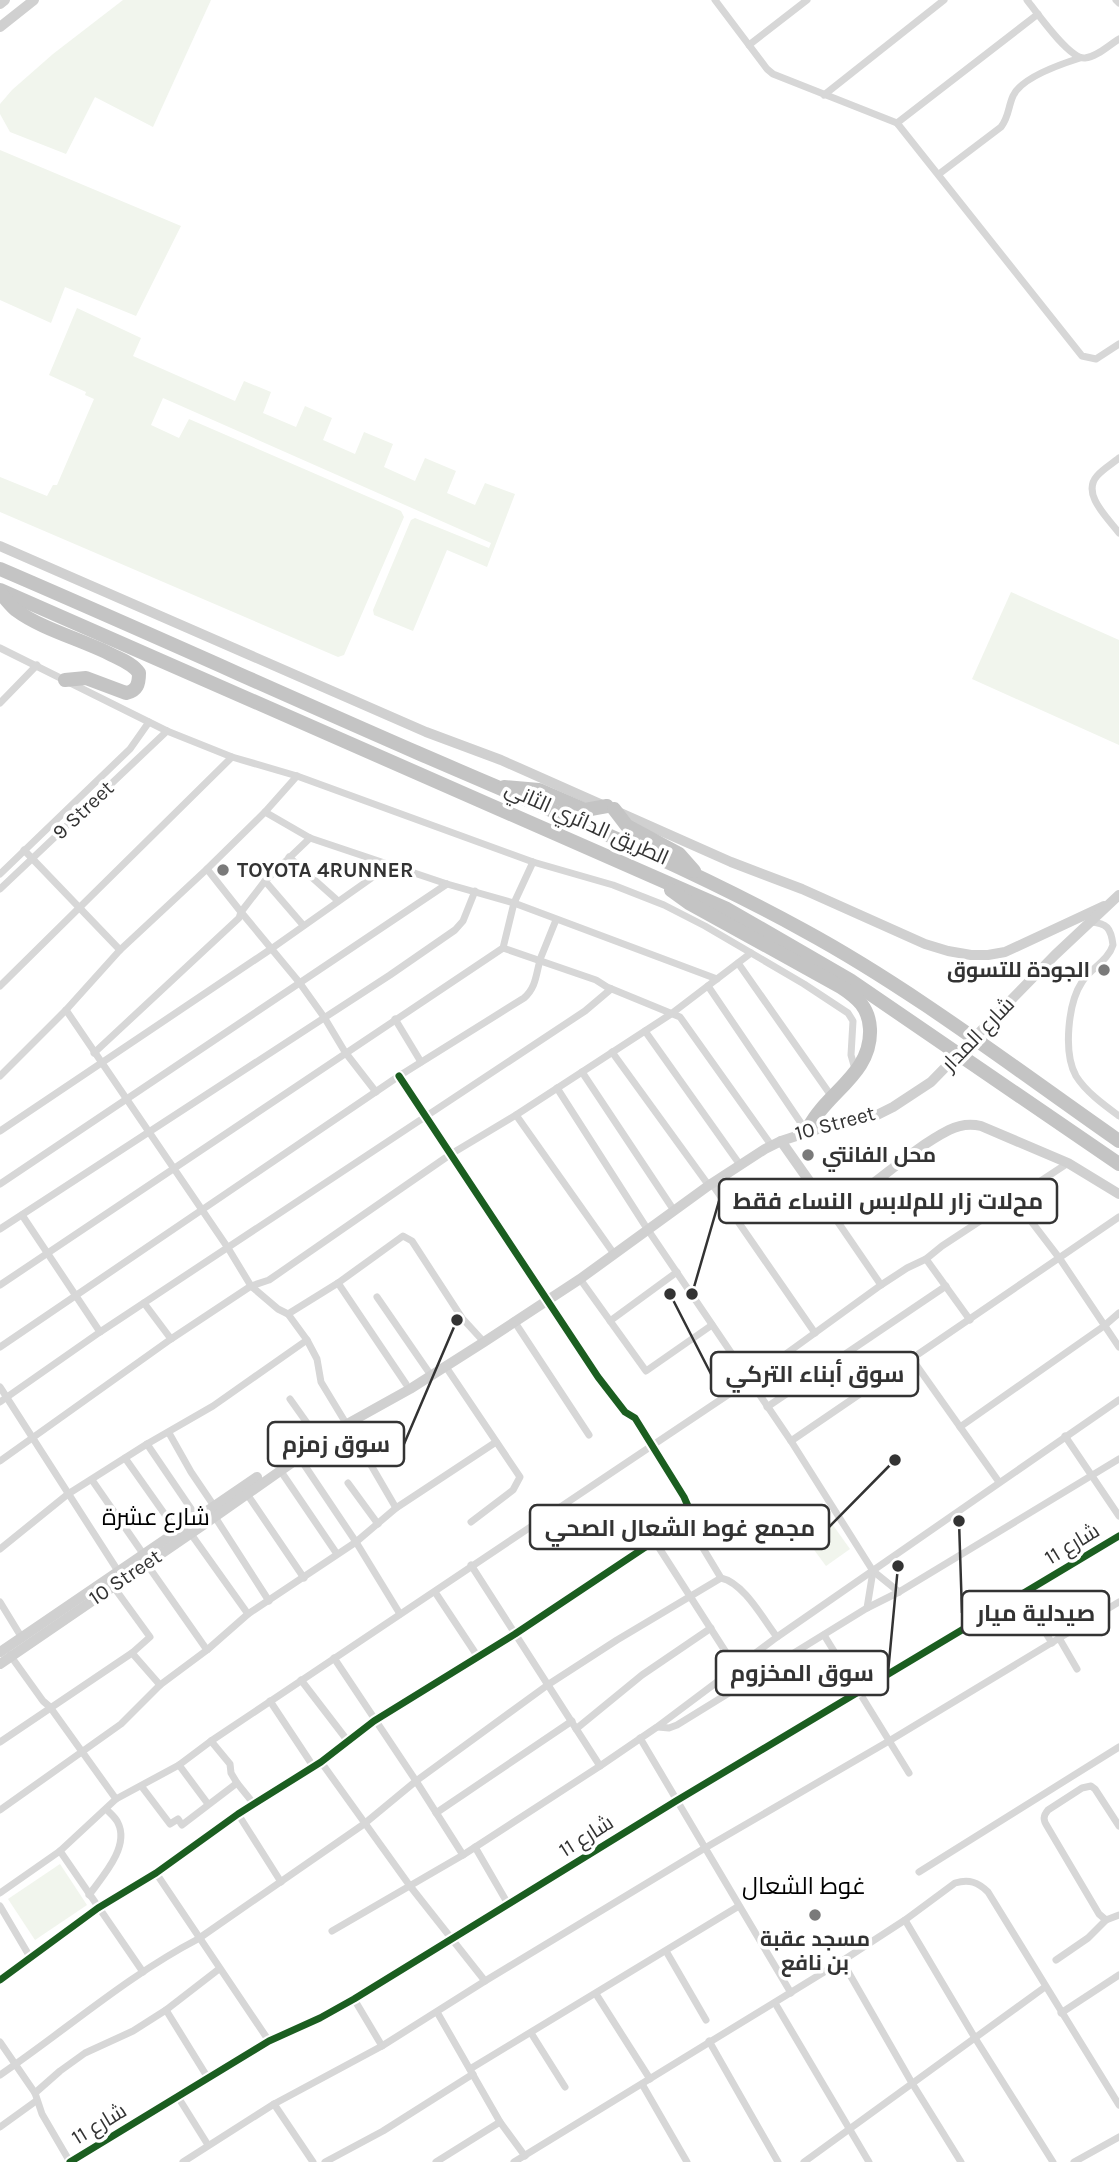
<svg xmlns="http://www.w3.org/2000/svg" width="1119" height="2162" viewBox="0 0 1119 2162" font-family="Karla,Cairo,sans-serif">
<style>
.green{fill:#f1f5ed}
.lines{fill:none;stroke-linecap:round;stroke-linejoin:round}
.street{stroke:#d7d7d7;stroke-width:7}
.secondary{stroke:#d0d0d0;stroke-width:10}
.highway{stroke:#c4c4c4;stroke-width:14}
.cycleway-casing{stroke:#fff;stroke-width:11}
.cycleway{stroke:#1b5e20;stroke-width:7}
.poi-dot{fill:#7a7a7a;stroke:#fff;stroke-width:2.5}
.labels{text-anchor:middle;stroke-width:7;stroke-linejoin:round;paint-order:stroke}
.street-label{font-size:21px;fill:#333;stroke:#fff}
.poi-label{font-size:21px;font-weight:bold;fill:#333;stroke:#fff;text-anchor:start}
.quarter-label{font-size:24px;fill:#000;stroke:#fff}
.leader{fill:none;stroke:#333;stroke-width:2.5}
.callout-dot{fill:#333;stroke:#fff;stroke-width:2.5}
.callout{fill:#fff;stroke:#333;stroke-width:2.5}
.callout-label{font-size:23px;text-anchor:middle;font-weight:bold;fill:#333}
</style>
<rect width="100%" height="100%" fill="#fff"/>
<g class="green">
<polygon points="123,0 211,0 153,127 95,97 66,154 10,132 0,114 0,104 12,90 53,54"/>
<polygon points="0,150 181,226 136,316 65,287 51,323 0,300"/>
<polygon points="77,308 141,338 133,356 235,401 244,381 271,392 263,413 296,427 305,406 332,418 323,440 355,454 364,432 393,444 384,467 415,481 425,458 456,471 447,493 475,505 485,483 515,494 487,567 447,550 413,631 374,615 373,610 411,520 415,518 489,548 491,543 163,398 151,425 179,438 189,419 401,511 404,517 344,655 338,657 0,512 0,477 47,496 53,485 57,485 94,399 85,395 86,392 49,375"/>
<polygon points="1011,592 1119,640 1119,745 972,679"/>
<polygon points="820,1507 850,1549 826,1566 795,1524"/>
<polygon points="60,1864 87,1905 35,1940 8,1899"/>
</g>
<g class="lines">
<g class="street">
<polyline points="715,0 767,69 773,74 897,123 1082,356 1096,359 1119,344"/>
<path d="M1027,0C1037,13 1070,60 1085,58C1097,57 1109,45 1119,39"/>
<polyline points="1116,0 1119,3"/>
<polyline points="749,45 807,0"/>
<polyline points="824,95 944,0"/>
<polyline points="897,123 1038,14"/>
<path d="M939,174L1001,127C1009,117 1008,107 1013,96C1021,78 1061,64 1080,58"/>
<path d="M1119,458C1112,464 1103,469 1097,476C1081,494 1108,518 1119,533"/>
<polyline points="0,648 167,731 232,757 0,986"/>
<polyline points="0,703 37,665"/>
<polyline points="232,757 297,776 533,862 613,885 664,905 705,926 804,984 848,1013 853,1021 851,1055 855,1069"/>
<polyline points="265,812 310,838 447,884 514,903 717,979"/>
<polyline points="24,850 120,950"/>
<polyline points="289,857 337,900"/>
<polyline points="207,869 241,912 299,982 324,1017 345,1052 376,1092"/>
<polyline points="0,874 130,749 149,722"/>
<polyline points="265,881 303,925"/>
<polyline points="0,889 167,731"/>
<path d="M1090,922C1107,923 1111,928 1113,945C1108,961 1091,968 1082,982C1068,1003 1063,1053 1076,1076C1086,1092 1104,1105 1119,1116"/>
<polyline points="503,948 596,980 607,987 680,1017 769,1142"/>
<polyline points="738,963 832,1097"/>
<polyline points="708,986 805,1129"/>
<polyline points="66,1010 228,1248 251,1286 278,1309 288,1314 307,1340 317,1359 321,1382 344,1420"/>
<polyline points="395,1019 421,1062"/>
<polyline points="645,1031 738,1162"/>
<polyline points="612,1052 707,1183"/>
<polyline points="94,1053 239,918 241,912 265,881 310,838"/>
<polyline points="582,1072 673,1209"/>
<polyline points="0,1076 66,1010 120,950 207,869 265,812 297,776"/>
<polyline points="557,1088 646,1227 791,1441 873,1571 899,1592"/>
<polyline points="516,1115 612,1251"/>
<polyline points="0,1131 271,949 390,865"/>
<polyline points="0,1184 447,884"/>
<polyline points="712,1184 815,1333"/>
<polyline points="1014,1199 1060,1259 1119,1347"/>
<polyline points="831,1212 881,1285"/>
<polyline points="22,1215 100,1332"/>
<polyline points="0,1229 390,975 455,930 463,921 475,891"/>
<polyline points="926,1259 970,1320"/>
<polyline points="580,1279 646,1371 712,1325"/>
<polyline points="338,1283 406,1384"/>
<polyline points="0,1285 503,948 514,903 533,862"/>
<polyline points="377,1297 428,1371"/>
<polyline points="144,1303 171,1339"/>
<polyline points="288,1314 338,1283 403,1236 412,1241 462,1318 484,1342"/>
<polyline points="514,1321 589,1435"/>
<polyline points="610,1321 677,1272"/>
<path d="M0,1347L399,1076L524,998C537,987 536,972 541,957C546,945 551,932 556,920"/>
<polyline points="912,1359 999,1482"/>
<polyline points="446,1367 520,1477 513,1490 471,1522"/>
<polyline points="0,1387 118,1571"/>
<polyline points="290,1399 317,1437"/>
<polyline points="0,1402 100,1332 585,1011 611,989"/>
<polyline points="767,1407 946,1286"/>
<polyline points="347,1424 396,1508"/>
<polyline points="960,1427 1104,1326 1119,1313"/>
<polyline points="169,1433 191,1472 214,1506"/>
<polyline points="1065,1436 1119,1516"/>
<polyline points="791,1441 1119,1217"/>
<polyline points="147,1444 198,1519"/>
<polyline points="299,1457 356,1542 400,1614"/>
<polyline points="125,1458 178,1533"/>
<polyline points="0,1461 171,1339 251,1286 269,1280 451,1154 516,1115 671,1014 751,953"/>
<polyline points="280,1470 337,1554"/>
<polyline points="92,1480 144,1555"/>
<polyline points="348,1483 378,1524"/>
<polyline points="247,1494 304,1578"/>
<polyline points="215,1517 269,1601"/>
<path d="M686,1520L721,1578C744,1583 763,1619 777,1637"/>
<polyline points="191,1534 248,1614"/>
<polyline points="654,1540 736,1668"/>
<polyline points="0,1549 68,1494 147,1444 213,1406 307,1340"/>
<polyline points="146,1563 207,1650"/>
<polyline points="471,1565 600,1766"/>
<polyline points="113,1586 150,1637 132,1653"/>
<polyline points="435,1592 478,1657"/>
<polyline points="1022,1595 1052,1643"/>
<polyline points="0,1602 22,1638"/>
<polyline points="867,1608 873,1571"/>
<polyline points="824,1635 909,1773"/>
<polyline points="1059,1638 1077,1669"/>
<polyline points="10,1655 43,1701 50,1707 116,1799"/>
<polyline points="334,1658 416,1781 463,1855"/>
<polyline points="301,1680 347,1740"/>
<polyline points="270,1701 313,1766"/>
<polyline points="658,1727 669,1728 677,1725 867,1608 899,1592 1119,1459"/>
<polyline points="576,1729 642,1675 711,1628"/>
<polyline points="640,1738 791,1993"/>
<polyline points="211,1741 230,1764 231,1773 237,1783 254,1804"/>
<polyline points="0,1742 132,1653 160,1685"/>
<polyline points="321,1762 410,1886 485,1981"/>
<polyline points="179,1765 208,1804"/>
<polyline points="142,1787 170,1824 178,1819 182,1825 237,1783"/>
<polyline points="0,1810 121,1724 160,1685 207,1650 248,1614 356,1542 396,1508 496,1442"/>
<polyline points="436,1813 572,1721"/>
<polyline points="238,1814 281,1882"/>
<path d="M1119,1826L1095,1789L1091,1786L1082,1788L1048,1810C1043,1816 1043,1820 1047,1826L1099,1914L1106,1920L1119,1915"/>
<polyline points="475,1847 508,1904"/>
<polyline points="60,1851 143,1972"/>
<polyline points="919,1872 1119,1747"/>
<polyline points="156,1873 269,2041"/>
<polyline points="0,1893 60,1851 116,1799 179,1765 211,1741 750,1380 881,1285 907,1268 926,1259 942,1246 1068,1163"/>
<path d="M89,1895C102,1877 130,1847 118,1823C116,1818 111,1814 107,1810"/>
<polyline points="0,1906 30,1957"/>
<polyline points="905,1920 975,2038 1053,2162"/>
<polyline points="332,1931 463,1855 600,1766 657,1727 777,1637 1119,1400"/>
<polyline points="666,1951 706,2020"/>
<polyline points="1056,1960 1088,1938 1106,1920"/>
<polyline points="842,1961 912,2083 961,2162"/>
<polyline points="0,1980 98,1908 156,1873 238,1814 321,1762 374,1721 515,1634 686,1520 691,1513 684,1497 635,1418 625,1412 598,1377 399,1076"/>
<polyline points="596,1994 650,2079"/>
<polyline points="354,1999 382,2046"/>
<polyline points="775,2003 869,2162"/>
<polyline points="166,2010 208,2078"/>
<polyline points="437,2012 500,2122 525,2156"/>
<polyline points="1061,2013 1119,1975"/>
<polyline points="531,2033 565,2087"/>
<polyline points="709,2041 778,2162"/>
<polyline points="0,2042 35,2093 42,2114 70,2162"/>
<polyline points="470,2069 739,1906"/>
<path d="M0,2075C66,2030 127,1976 198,1939L364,1824L416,1781L549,1684L617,1640L721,1578"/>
<polyline points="642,2084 687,2162"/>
<polyline points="35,2093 60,2071 85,2053 133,2031 166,2010 219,1969"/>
<polyline points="178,2097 208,2145"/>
<polyline points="274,2104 313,2162"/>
<polyline points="0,2127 36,2101"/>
<polyline points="70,2162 269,2041 320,2018 354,1999 676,1801 1119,1536"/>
<polyline points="183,2162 274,2104 382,2046 485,1981 705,1848 889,1741 1119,1602"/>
<polyline points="325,2162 383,2131 473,2074"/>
<polyline points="436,2162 500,2122"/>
<path d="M514,2162L842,1961L905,1920L955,1883C969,1879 978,1882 988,1892L1119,2105"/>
<polyline points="804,2162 1045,1987"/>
<polyline points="1074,2162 1119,2137"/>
</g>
<g class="secondary">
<polyline points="0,4 5,0"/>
<polyline points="0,27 34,0"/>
<polyline points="0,546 426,732 501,760 731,862 802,889 925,944 948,951 971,955 988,955 1005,952 1104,906"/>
<path d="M781,1141L831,1212C873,1189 906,1152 949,1130C959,1125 969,1123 981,1126L1068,1163L1119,1194"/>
<polyline points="0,1652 257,1477"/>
<polyline points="0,1664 206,1523 347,1424 410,1389 484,1342 580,1279 708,1186 765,1149 781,1141 818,1129 873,1117 893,1107 931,1082 1055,955 1119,895"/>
</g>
<g class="highway">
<path d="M0,569C140,629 278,692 418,753C547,809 679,862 803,930C912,989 1017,1070 1119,1141"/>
<polyline points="0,590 727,909 850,980 1119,1164"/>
<path d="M1,594C6,599 11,606 16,610C41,629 83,640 112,655C122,660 133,664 139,673C139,684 137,691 126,693L86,678L65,680"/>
<polyline points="504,787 539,790 585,810 607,806"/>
<polyline points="614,809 627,826 679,854 694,871"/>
<path d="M671,890L689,903L841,987C858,998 869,1008 870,1029C872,1074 827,1092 809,1127"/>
</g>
<g class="cycleway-casing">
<g id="cycleway">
<polyline points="0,1980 98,1908 156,1873 238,1814 321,1762 374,1721 515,1634 686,1520 691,1513 684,1497 635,1418 625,1412 598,1377 399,1076"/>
<polyline points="70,2162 269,2041 320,2018 354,1999 676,1801 1119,1536"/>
</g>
</g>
<use href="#cycleway" class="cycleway"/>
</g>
<g class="poi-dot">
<circle cx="223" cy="870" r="7"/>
<circle cx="1104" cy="970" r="7"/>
<circle cx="808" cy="1155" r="7"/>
<circle cx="815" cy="1915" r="7"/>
</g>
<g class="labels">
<g class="street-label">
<text transform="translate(83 810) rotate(-43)" y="7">9 Street</text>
<text transform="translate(587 823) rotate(24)" y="7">الطريق الدائري الثاني</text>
<text transform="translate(978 1034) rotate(-46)" y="7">شارع المدار</text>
<text transform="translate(835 1123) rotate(-15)" y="7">10 Street</text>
<text transform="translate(1072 1544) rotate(-31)" y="7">شارع 11</text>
<text transform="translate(125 1577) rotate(-34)" y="7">10 Street</text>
<text transform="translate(586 1836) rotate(-32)" y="7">شارع 11</text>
<text transform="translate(99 2124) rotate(-31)" y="7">شارع 11</text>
</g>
<g class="poi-label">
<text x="237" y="877">TOYOTA 4RUNNER</text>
<text x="1090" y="977" text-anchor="end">الجودة للتسوق</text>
<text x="822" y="1162">محل الفانتي</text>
<text x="815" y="1946" text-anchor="middle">مسجد عقبة<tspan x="815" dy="24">بن نافع</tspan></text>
</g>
<g class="quarter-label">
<text x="156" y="1525">شارع عشرة</text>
<text x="804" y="1894">غوط الشعال</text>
</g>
</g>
<path class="leader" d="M692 1294L719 1201M670 1294L711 1374M457 1320L404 1444M895 1460L829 1527M959 1521L962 1613M898 1566L888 1673"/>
<g class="callout-dot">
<circle cx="692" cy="1294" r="7"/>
<circle cx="670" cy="1294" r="7"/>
<circle cx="457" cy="1320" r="7"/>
<circle cx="895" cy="1460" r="7"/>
<circle cx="959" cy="1521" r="7"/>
<circle cx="898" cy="1566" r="7"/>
</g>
<g class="callout">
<rect x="719" y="1179" width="338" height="44" rx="7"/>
<rect x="711" y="1352" width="207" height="44" rx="7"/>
<rect x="268" y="1422" width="136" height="44" rx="7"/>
<rect x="530" y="1505" width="299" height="44" rx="7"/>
<rect x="962" y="1591" width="147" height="44" rx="7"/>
<rect x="716" y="1651" width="172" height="44" rx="7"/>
</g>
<g class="callout-label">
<text x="888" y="1209">محﻻت زار للمﻻبس النساء فقط</text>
<text x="815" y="1382">سوق أبناء التركي</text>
<text x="336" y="1452">سوق زمزم</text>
<text x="680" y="1536">مجمع غوط الشعال الصحي</text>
<text x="1036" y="1621">صيدلية ميار</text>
<text x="802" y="1681">سوق المخزوم</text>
</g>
</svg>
